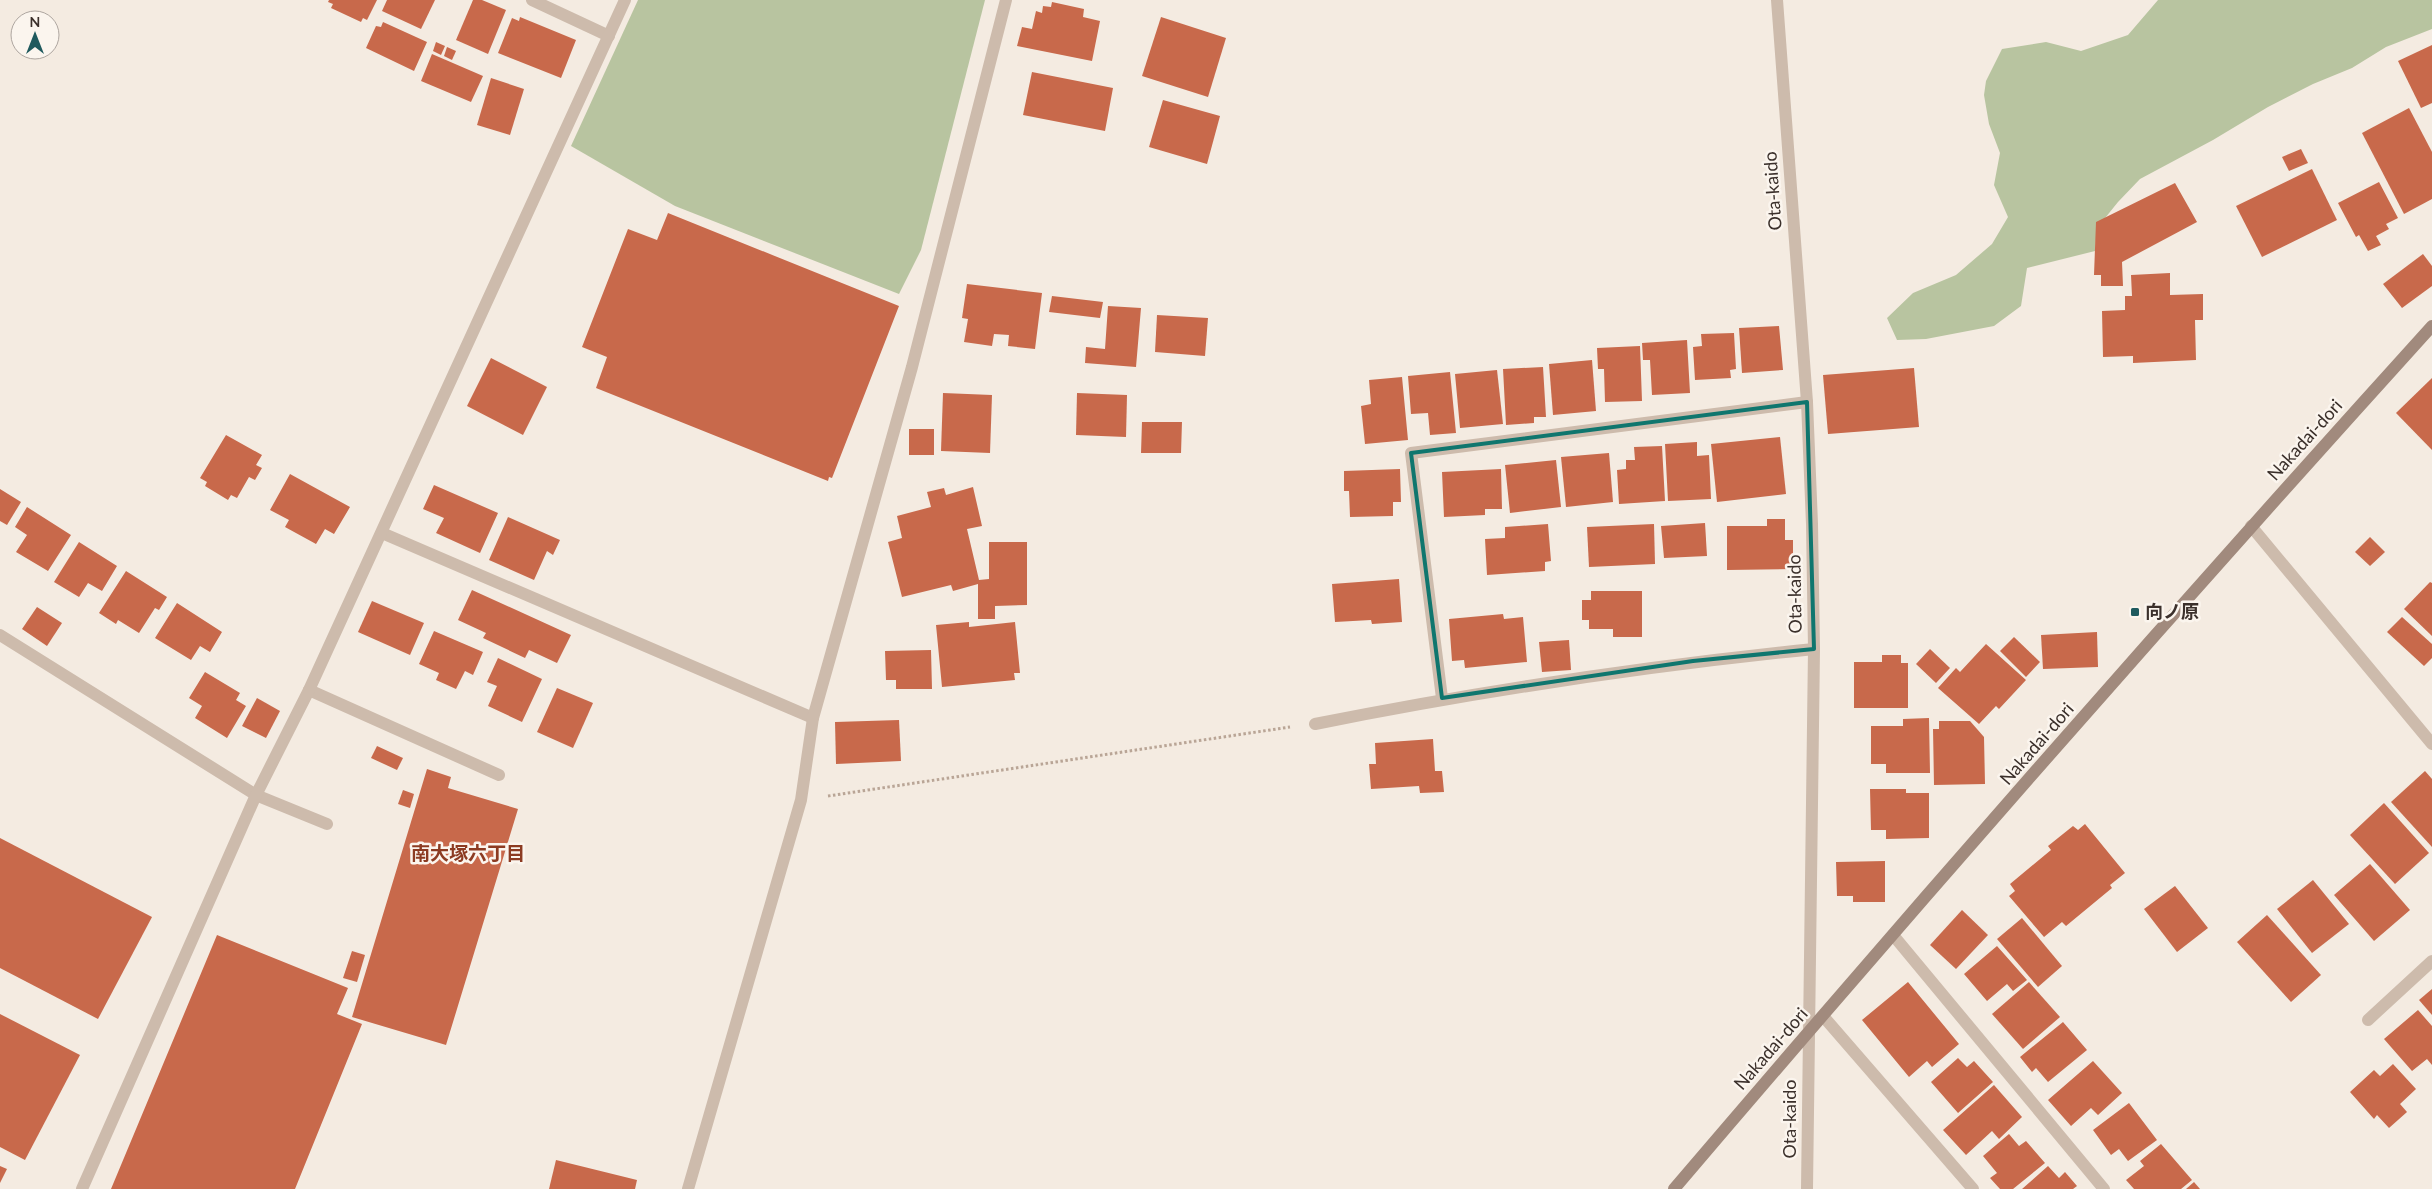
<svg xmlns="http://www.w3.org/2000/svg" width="2432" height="1189" viewBox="0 0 2432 1189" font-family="Lato,'Noto Sans JP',sans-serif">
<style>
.green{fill:#b8c4a0}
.building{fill:#c8694b}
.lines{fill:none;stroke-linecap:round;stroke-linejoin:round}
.path{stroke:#b9a596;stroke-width:3;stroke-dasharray:2.5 2.5;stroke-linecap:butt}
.lane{stroke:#cdbbac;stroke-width:12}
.street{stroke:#cdbbac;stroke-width:12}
.secondary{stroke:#a18a7d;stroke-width:12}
.marked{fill:none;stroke:#0f766e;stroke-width:4;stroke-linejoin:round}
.poi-dot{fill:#1f5a5e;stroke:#fbf5ee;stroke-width:2}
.labels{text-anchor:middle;stroke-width:5;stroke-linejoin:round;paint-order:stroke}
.street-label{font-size:18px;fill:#3b302b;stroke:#fbf5ee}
.poi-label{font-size:18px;font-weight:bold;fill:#3b302b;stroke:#fbf5ee;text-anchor:start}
.neighbourhood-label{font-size:19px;font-weight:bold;fill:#8c3b22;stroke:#fbf5ee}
</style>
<rect width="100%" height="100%" fill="#f4ebe1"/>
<g class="green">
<polygon points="638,0 985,0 921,250 899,294 675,206 571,146"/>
<polygon points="2158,0 2432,0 2432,29 2386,47 2352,68 2313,84 2268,107 2213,140 2140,179 2118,202 2097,228 2095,251 2027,268 2021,306 1994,326 1926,339 1897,340 1887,318 1913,293 1956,275 1992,244 2008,217 1994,185 2000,153 1989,124 1984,95 1986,81 2002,49 2046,42 2081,51 2128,35"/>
</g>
<g class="building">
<polygon points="329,0 377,0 367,20 363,18 361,22 331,8 333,4 328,2"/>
<polygon points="387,0 435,0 421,29 382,11"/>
<polygon points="473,0 482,0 506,10 488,54 456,40"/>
<polygon points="1052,2 1084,9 1083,17 1100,21 1092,61 1017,46 1022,27 1032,29 1036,11 1042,13 1043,6 1051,7"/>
<polygon points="520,17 576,40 561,78 498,53 512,18 519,21"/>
<polygon points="1161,17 1226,38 1208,97 1142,76"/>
<polygon points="383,22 427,42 414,71 366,48 376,26 381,27"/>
<polygon points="436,42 445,46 441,55 433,51"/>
<polygon points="2432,45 2432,103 2421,108 2398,61"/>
<polygon points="447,47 456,51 452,60 444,56"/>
<polygon points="432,54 483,76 471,102 421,81"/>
<polygon points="1032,72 1113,88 1105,131 1023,115"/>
<polygon points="491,78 524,89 510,135 477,125"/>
<polygon points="1163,100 1220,116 1207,164 1149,147"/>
<polygon points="2409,108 2432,152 2432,199 2404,214 2362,133"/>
<polygon points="2301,149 2308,163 2289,171 2282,157"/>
<polygon points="2312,169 2337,220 2262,257 2236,206"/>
<polygon points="2379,182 2398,218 2386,224 2389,229 2376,236 2381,245 2368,251 2359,235 2356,237 2338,203"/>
<polygon points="2175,183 2197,222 2122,262 2123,286 2101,286 2101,275 2094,275 2096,222"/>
<polygon points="668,213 899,306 832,478 829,477 828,481 596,388 607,357 582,347 628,229 657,240"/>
<polygon points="2423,254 2432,266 2432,286 2402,308 2383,284"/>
<polygon points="2170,273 2170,295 2203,294 2203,320 2195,320 2196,360 2133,363 2133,356 2103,357 2102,311 2125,310 2125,296 2132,296 2131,275"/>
<polygon points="967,284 1042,293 1035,349 1008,346 1009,335 994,334 992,346 964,342 968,319 962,318"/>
<polygon points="1052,296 1103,302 1100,318 1049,312"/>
<polygon points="1108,306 1141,308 1136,367 1085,363 1086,347 1105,349"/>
<polygon points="1157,315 1208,318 1205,356 1155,352"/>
<polygon points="1779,326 1783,370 1742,373 1739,328"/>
<polygon points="1734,333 1736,369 1730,370 1731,378 1695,380 1693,347 1702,346 1701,334"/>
<polygon points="1687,340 1690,393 1652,395 1650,360 1643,360 1642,343"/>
<polygon points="1640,346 1642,401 1605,402 1604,369 1598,369 1597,348"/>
<polygon points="491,358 547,387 523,435 467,406"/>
<polygon points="1592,360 1596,411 1553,415 1549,364"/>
<polygon points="1543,367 1546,417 1534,417 1534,423 1506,425 1503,369"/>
<polygon points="1914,368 1919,427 1828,434 1823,375"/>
<polygon points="1497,370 1503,424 1460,428 1455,374"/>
<polygon points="1450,372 1456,433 1430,435 1428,413 1411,414 1408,376"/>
<polygon points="1402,377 1408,440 1365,444 1361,406 1371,404 1369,380"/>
<polygon points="2432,378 2432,450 2396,413"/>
<polygon points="943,393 992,395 990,453 941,451"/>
<polygon points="1077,393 1127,395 1126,437 1076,435"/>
<polygon points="1142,422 1182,422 1181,453 1141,453"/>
<rect x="909" y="429" width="25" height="26"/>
<polygon points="226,435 262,455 256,465 262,468 255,480 249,477 237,498 231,495 228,500 205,486 207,482 200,478"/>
<polygon points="1780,437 1786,494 1717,502 1711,444"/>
<polygon points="1697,442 1697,456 1709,455 1711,499 1668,501 1665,444"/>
<polygon points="1662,446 1665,501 1619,504 1617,470 1626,469 1626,460 1635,460 1634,447"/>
<polygon points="1609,453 1613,502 1566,507 1561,457"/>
<polygon points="1556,460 1561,507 1510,513 1505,465"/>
<polygon points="1400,469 1401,502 1393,502 1393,516 1350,517 1349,491 1344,491 1344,471"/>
<polygon points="1501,469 1502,509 1485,509 1485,515 1444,517 1442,472"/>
<polygon points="290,474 350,507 334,534 325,529 316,544 285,527 289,520 270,510"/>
<polygon points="434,485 498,513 480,553 436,533 444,518 423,509"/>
<polygon points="973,487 982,526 967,529 979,580 989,579 989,542 1027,542 1027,605 995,606 995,619 978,619 978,584 953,591 951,585 902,597 888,542 902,538 897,516 931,507 927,492 944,488 946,495"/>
<polygon points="0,489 21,502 7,525 0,521"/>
<polygon points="27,507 71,535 48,571 16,552 27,535 15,527"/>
<polygon points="508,517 560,540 553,555 547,551 534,580 489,560"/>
<polygon points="1767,519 1785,519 1785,540 1793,540 1793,569 1727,570 1727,526 1767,526"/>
<polygon points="1705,523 1707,556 1664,558 1661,526"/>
<polygon points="1548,524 1551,561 1545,562 1545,571 1487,575 1485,539 1505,538 1505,527"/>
<polygon points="1654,524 1655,564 1589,567 1587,527"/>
<polygon points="2370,537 2385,552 2370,566 2355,552"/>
<polygon points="79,542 117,566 102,591 88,583 79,597 54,582"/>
<polygon points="126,571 167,597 159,610 155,608 139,633 118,620 116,624 99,613"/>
<polygon points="1399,579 1402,622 1372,624 1371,620 1335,622 1332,584"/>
<polygon points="2430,582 2432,583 2432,636 2404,609"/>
<polygon points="472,590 571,635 557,663 529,650 525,658 483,638 486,633 458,620"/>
<polygon points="1591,591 1642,591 1642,637 1613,637 1613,629 1589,629 1589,620 1582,620 1582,600 1591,600"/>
<polygon points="372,601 424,623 410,655 358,632"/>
<polygon points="177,603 222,632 210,652 200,646 191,660 155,638"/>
<polygon points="37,607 62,623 47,646 22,629"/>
<polygon points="1503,614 1504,619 1523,617 1527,662 1465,668 1464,660 1452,661 1449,619"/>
<polygon points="2402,617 2432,644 2432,658 2424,666 2387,632"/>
<polygon points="969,622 969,627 1015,622 1020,673 1014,673 1015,680 942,687 936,625"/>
<polygon points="434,631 483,652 473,675 465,671 456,689 436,680 439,673 419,664"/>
<polygon points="2097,632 2098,667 2043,669 2041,635"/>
<polygon points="2014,637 2040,662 2026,677 2000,651"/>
<polygon points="1569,640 1571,670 1542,672 1539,642"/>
<polygon points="1986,644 2026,680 1999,709 1996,706 1979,724 1938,688 1956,668 1960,672"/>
<polygon points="1930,649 1950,668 1936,683 1916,664"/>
<polygon points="931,650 932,689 896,689 896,680 886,680 885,651"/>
<polygon points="1882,655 1901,655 1901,663 1908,663 1908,708 1854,708 1854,662 1882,662"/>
<polygon points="498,658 542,679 522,722 488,706 497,686 487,682"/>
<polygon points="205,672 240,693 236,700 246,706 227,738 195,718 202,706 189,698"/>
<polygon points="557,688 593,703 573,748 537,732"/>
<polygon points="257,698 280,711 266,738 242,726"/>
<polygon points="1929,718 1930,773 1886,773 1886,764 1871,764 1871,726 1903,726 1903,719"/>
<polygon points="899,720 901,761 836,764 835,722"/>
<polygon points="1939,721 1970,721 1984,737 1985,784 1934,785 1933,729 1939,729"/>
<polygon points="1433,739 1435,771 1442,771 1444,792 1420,793 1419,786 1371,789 1369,764 1376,764 1375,743"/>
<polygon points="377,746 403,758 397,770 371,758"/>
<polygon points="427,769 451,777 448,788 518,809 446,1045 352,1017"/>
<polygon points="2425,771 2432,779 2432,847 2391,802"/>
<polygon points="1870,789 1906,789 1906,793 1929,793 1929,838 1886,839 1886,830 1871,830"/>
<polygon points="403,790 414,794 410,808 398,804"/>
<polygon points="2384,803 2429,853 2395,884 2350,835"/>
<polygon points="2085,824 2125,873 2110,885 2112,888 2066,926 2062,922 2044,937 2009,896 2015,891 2010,884 2051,850 2048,846 2073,826 2078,830"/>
<polygon points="0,838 152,917 98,1019 0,968"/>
<polygon points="1885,861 1885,902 1853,902 1853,896 1837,896 1836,862"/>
<polygon points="2370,864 2410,910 2374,941 2334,895"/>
<polygon points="2313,880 2349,924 2312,953 2277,909"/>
<polygon points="2175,886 2208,928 2177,952 2144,909"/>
<polygon points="1962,910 1988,935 1956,969 1930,945"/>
<polygon points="2267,915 2321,975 2291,1002 2237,942"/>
<polygon points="2022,918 2062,966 2038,987 1997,939"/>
<polygon points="217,935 348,988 337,1014 362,1024 295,1189 111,1189"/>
<polygon points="1997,946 2027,980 2013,991 2007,984 1987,1001 1964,974"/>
<polygon points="352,951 365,955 357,982 343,978"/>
<polygon points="1908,982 1959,1044 1932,1067 1927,1061 1909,1077 1862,1020"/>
<polygon points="2029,982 2060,1017 2023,1049 1992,1014"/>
<polygon points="2432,989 2432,1015 2419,1000"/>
<polygon points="2418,1010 2432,1026 2432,1065 2427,1059 2412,1071 2384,1039"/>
<polygon points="0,1014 80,1055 25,1160 0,1147"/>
<polygon points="2063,1022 2087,1050 2048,1082 2036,1068 2032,1072 2020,1057"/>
<polygon points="1958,1058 1967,1067 1974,1061 1993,1082 1958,1113 1931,1082"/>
<polygon points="2093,1061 2122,1093 2098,1115 2091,1108 2071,1126 2048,1100"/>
<polygon points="2393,1064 2416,1089 2400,1104 2407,1112 2389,1128 2377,1115 2374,1119 2350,1092 2374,1070 2380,1076"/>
<polygon points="1994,1085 2022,1117 1999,1139 1992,1131 1966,1155 1943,1130"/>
<polygon points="2129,1103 2157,1140 2128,1161 2119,1149 2111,1155 2093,1130"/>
<polygon points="2009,1134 2019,1146 2026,1141 2045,1163 2013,1189 2000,1189 1990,1178 1997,1173 1983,1156"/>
<polygon points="2161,1144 2192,1180 2181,1189 2134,1189 2126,1180 2144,1166 2140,1161"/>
<polygon points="556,1160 637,1180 635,1189 549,1189"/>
<polygon points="0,1166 7,1169 0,1183"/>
<polygon points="2048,1166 2059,1178 2065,1172 2077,1186 2073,1189 2022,1189"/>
<polygon points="2194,1182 2200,1189 2186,1189"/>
</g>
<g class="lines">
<polyline class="path" points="828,796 1290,727"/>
<g class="lane">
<polyline points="309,690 499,775"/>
<polyline points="256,795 327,824"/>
<polyline points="1893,935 2104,1189"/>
<polyline points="1823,1016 1973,1189"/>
<polyline points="2368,1020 2432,961"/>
</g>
<g class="street">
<polyline points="532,0 609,36"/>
<polyline points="1777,0 1807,402 1812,524 1814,649 1807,1189"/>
<polyline points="2251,526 2432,744"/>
<polyline points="382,533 813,718"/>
<polyline points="0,635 256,795"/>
<polyline points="1442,698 1411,453 1807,402"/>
<path d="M1315,724C1480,691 1646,666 1814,649"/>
<polyline points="82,1189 256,795 309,690 625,0"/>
<polyline points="688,1189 801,800 813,718 912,367 1006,0"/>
</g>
<path class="secondary" d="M1674,1189C1922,898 2175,610 2432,326"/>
</g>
<path class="marked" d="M1807,402L1814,649L1693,661L1442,698L1411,453Z"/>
<rect class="poi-dot" x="2130" y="607" width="10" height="10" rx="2.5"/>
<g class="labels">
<g class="street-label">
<text transform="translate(1773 191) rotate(-94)" y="6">Ota-kaido</text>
<text transform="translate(2305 440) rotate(-48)" y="6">Nakadai-dori</text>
<text transform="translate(1795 594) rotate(-91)" y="6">Ota-kaido</text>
<text transform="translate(2037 744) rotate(-49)" y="6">Nakadai-dori</text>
<text transform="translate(1771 1049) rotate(-49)" y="6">Nakadai-dori</text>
<text transform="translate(1790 1119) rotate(-90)" y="6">Ota-kaido</text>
</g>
<g class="poi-label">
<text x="2145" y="618">向ノ原</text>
</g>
<g class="neighbourhood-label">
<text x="468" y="860">南大塚六丁目</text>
</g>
</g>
<g transform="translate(35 35)"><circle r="24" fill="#fbf5ee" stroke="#aea6a0"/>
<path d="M0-4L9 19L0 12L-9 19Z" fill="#1f5a5e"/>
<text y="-8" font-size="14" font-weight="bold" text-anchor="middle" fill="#3b302b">N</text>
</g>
</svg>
